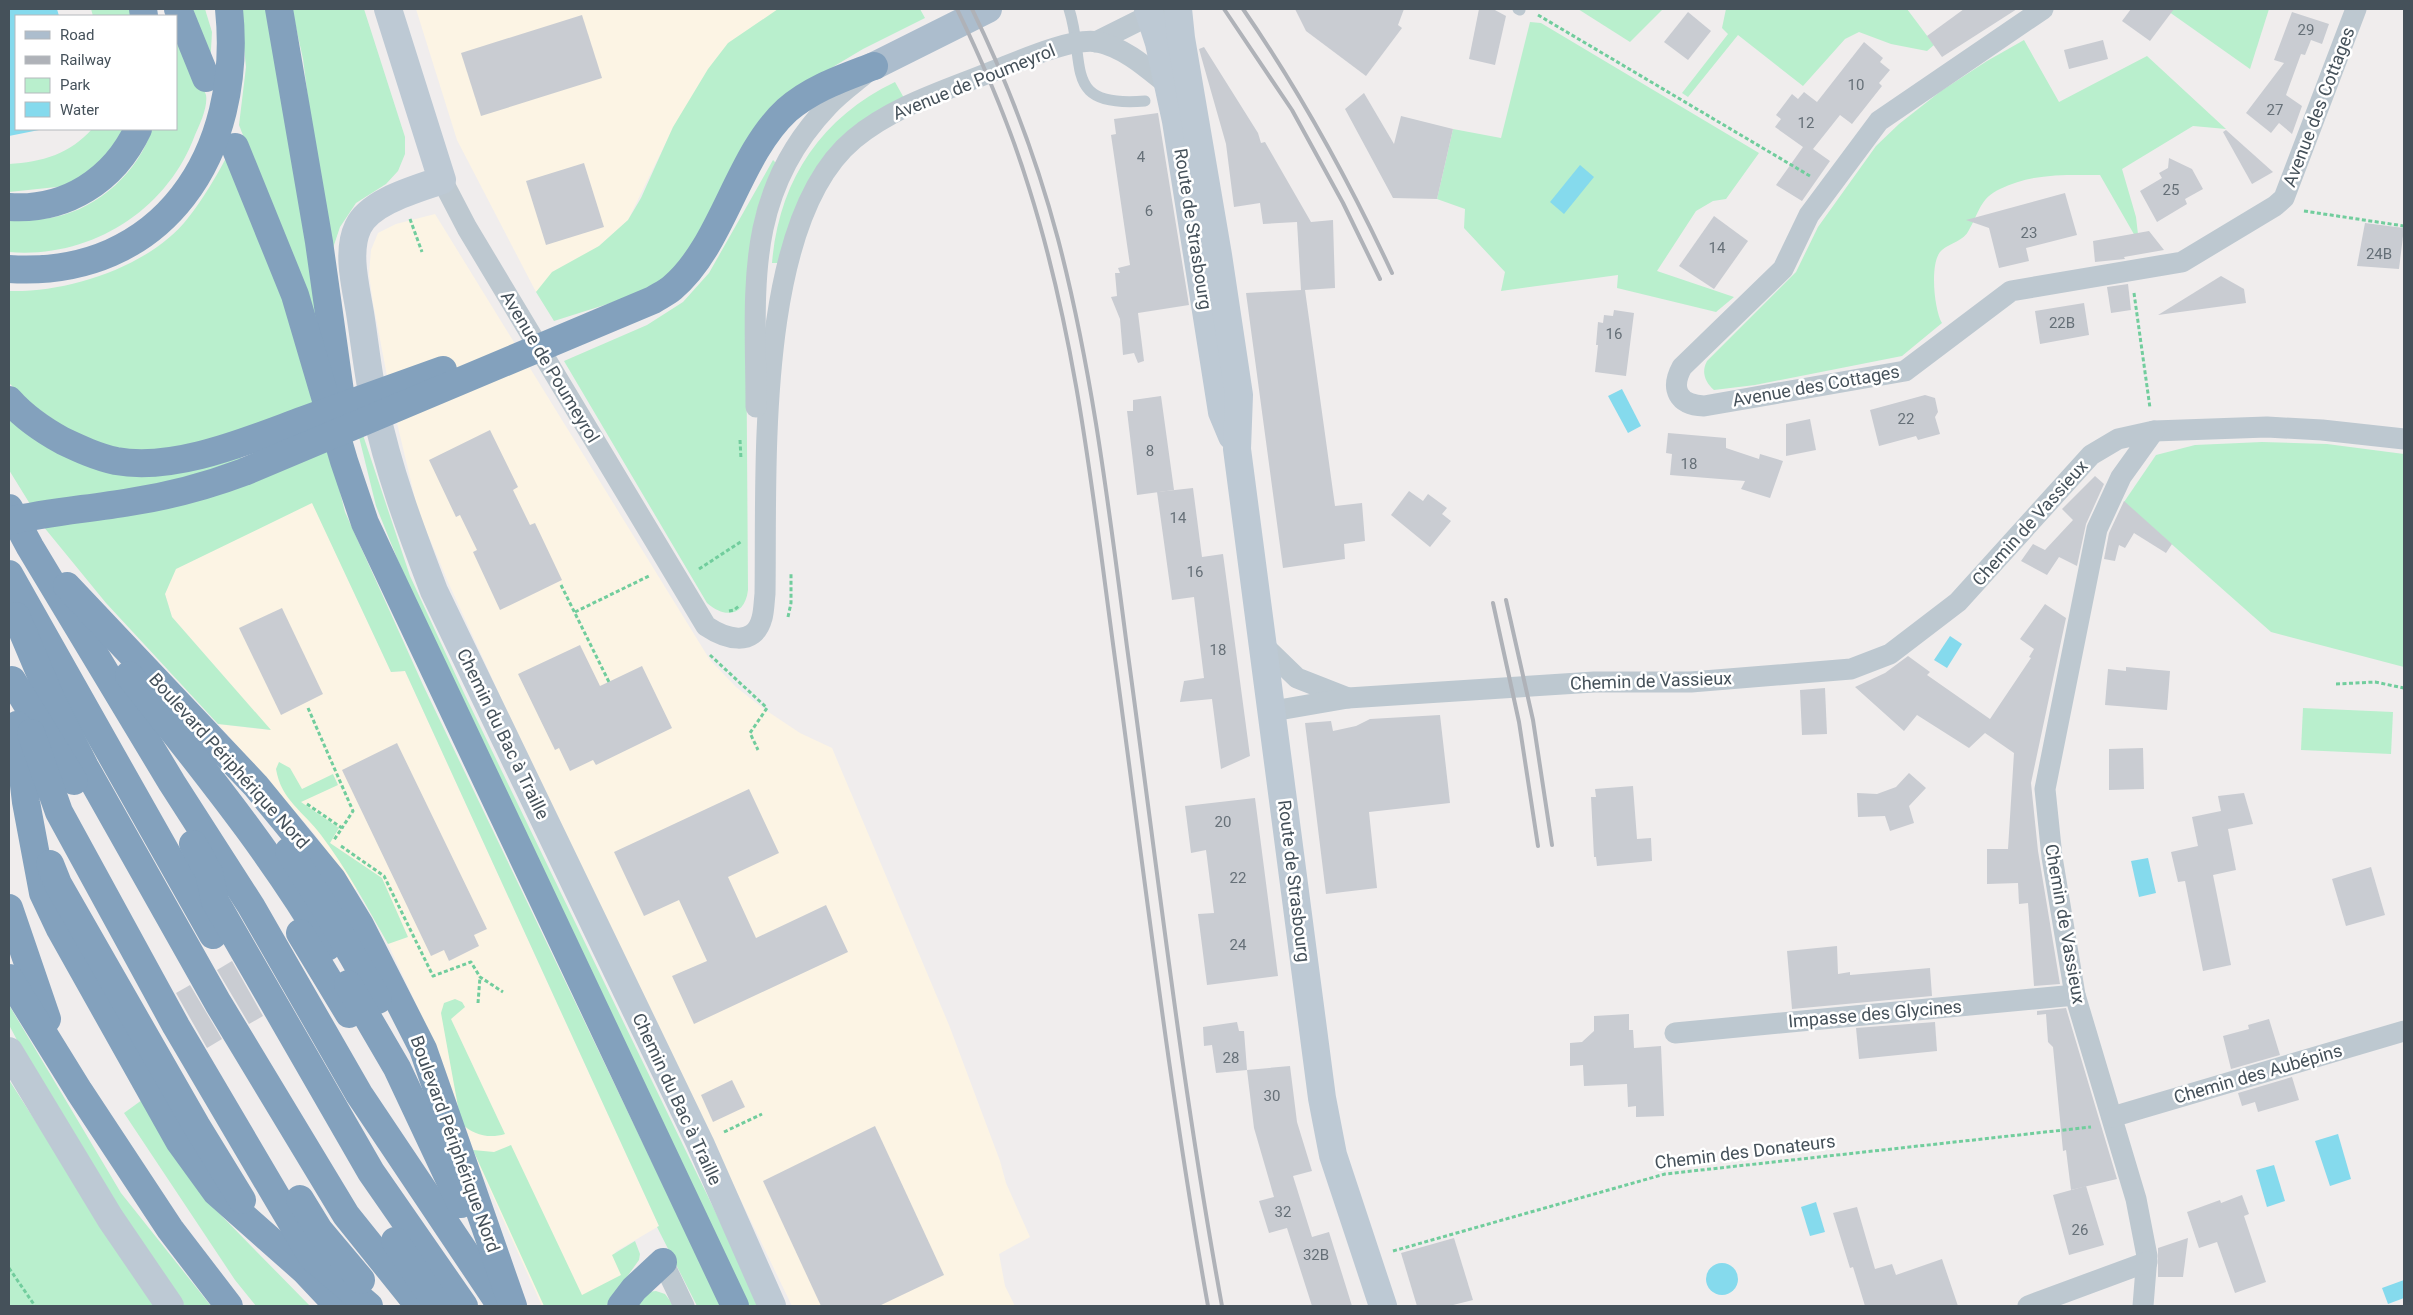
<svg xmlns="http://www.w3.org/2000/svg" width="2413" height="1315" viewBox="0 0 2413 1315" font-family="Roboto,sans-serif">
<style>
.commercial{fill:#fcf4e4}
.green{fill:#b9efcd}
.water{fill:#85daed}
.building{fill:#c9ccd2}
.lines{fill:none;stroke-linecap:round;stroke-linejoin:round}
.path{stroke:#71cd9d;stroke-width:3;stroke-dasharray:4 2.5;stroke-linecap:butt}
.lane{stroke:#bdc8d0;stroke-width:11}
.street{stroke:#bdc8d0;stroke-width:21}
.secondary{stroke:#bdc9d4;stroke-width:28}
.primary{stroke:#acbdcd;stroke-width:28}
.highway{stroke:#83a1bd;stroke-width:28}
.rail{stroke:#afb2b8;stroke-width:4}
.labels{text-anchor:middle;stroke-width:5;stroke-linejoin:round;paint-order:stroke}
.number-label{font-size:15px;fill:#667078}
.street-label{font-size:18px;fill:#45515a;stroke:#fff}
</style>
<rect width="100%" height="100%" fill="#f0eded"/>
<g class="commercial">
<polygon points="416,9 784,9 671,132 628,220 599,246 536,292 457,140"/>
<polygon points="435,214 710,660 736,687 764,709 800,733 832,748 949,1025 1000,1161 1006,1183 1030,1237 999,1254 1005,1286 1015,1306 792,1306 551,807 448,582 418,511 392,402 373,303 369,274 371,250 378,233 396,224"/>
<polygon points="312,502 391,672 405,671 659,1226 615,1252 628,1275 609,1306 542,1306 479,1166 440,1055 388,944 357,889 355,890 314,833 218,724 270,730 172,617 165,594 175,569"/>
</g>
<g class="green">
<polygon points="91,9 131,9 132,16 93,16"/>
<polygon points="189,9 205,9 212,32 210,67"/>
<polygon points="240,9 271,9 329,349 298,277 239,125 246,67"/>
<polygon points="292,9 364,9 405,137 405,154 398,171 386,184 356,203 340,227 333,248 320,193 303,59"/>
<polygon points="778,9 920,9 925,18 863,49 796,89 690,249 669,277 636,295 554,321 536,292 552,272 599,246 628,220 641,198 673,127 708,69 728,43"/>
<polygon points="1578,9 1663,9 1630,42"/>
<polygon points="1726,9 1907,9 1934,45 1927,51 1891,44 1859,32 1845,39 1803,86 1738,35 1688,97 1682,93 1728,34 1722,28"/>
<polygon points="2165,9 2269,9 2250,69"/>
<polygon points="1530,22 1541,23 1759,153 1726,199 1713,201 1696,211 1657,271 1734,297 1716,312 1617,288 1618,275 1501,291 1505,272 1464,228 1465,209 1437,199 1453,129 1501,138"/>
<path d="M176,29C183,44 189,59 196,74C199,81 204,88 206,95C208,107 200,124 195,135C167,211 90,259 9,252V220C24,220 40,220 55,217C99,208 139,171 152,129H176Z"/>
<path d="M2024,40L2059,102L2147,56L2226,129L2193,126L2122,169L2136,217L2139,243L2100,175C2064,175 2033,173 2000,189C1980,198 1979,213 1969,230C1964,241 1950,243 1942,250C1929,260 1934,310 1942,323L1902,356L1755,385L1714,390C1705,382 1701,372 1707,361L1796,272L1818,227L1876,146L1899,124L1941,91L1987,61Z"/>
<path d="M895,82L904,98L816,171L800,198L791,221L779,263H772C779,181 820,118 895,82Z"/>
<path d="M92,129H123L113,150L90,170L66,186L9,192V164C42,162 70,154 92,129Z"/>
<path d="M227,156L294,315L314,407L181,450L126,452L86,442L28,402L9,383V291C68,293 151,266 188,218C203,199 216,177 227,156Z"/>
<path d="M773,160L776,163C751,212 749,248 746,302L748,590C745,616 725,619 707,603L564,361L647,325L683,302L709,273Z"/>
<polygon points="9,418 49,447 241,457 242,459 172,484 30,504 9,470"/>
<polygon points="363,435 410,576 464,693 761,1306 747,1306 418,610 376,506 359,437"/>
<polygon points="2262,442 2327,444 2404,454 2404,667 2271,632 2124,502 2156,455 2195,445"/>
<polygon points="329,448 345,512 423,685 721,1306 697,1306 657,1227 659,1226 405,671 391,672 312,503 176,569 165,594 172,617 271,730 218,724 106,603 43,526"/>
<polygon points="2303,708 2393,712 2391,754 2301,750"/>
<path d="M279,762L290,768L302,789L333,774L338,785L301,802L339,828L330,843L382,878L408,937L388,944C367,907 347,869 321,835C304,812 281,800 276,769Z"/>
<path d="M455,999L462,1002L465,1007L451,1019L505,1134C489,1139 473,1135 461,1123L441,1013L444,1003Z"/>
<polygon points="9,1005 121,1193 211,1306 185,1306 152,1265 33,1070 9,1025"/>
<polygon points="9,1080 146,1293 156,1306 9,1306"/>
<polygon points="142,1100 210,1204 310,1306 256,1306 235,1280 124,1113"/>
<polygon points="511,1145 582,1295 621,1275 612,1255 635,1241 640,1254 639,1260 606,1306 544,1306 473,1150 494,1152"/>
<polygon points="656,1291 665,1294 674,1306 632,1306 648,1292"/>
</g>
<g class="water">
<polygon points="9,9 57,9 59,16 16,16 16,129 44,129 9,136"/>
<polygon points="1580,165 1594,177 1564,214 1550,202"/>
<polygon points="1622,389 1641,426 1628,433 1608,396"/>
<polygon points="1950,636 1962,644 1947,668 1934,660"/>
<polygon points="2148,858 2156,893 2139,897 2131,861"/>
<polygon points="2338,1134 2351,1179 2330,1186 2315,1141"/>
<polygon points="2274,1165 2285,1201 2267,1207 2256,1170"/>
<polygon points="1816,1202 1825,1232 1810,1236 1801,1207"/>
<circle cx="1722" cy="1279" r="16"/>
<polygon points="2404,1280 2404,1298 2388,1304 2382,1288"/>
</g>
<g class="building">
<polygon points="1295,9 1404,9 1398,25 1402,28 1366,76 1306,31"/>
<polygon points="1479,9 1493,9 1506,16 1495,65 1469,59"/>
<polygon points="1964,9 2017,9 1942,57 1927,36"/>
<polygon points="2131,9 2174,9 2150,41 2122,21"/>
<polygon points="1688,12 1711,31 1688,60 1664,42"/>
<polygon points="2292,12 2329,24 2322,44 2311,40 2305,55 2301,54 2286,95 2302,106 2292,134 2279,123 2271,133 2246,113 2284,63 2274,60"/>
<polygon points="582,15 602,78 481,116 461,53"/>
<polygon points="2103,40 2108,59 2069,69 2064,50"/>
<polygon points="1864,42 1883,58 1880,62 1890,70 1879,83 1882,86 1852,124 1840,115 1813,149 1830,161 1802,201 1776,185 1803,147 1775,127 1781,119 1776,115 1792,94 1798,99 1804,92 1817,102"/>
<polygon points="1204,47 1258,133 1261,143 1265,142 1311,222 1333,220 1335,288 1305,290 1335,506 1362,503 1365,541 1344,544 1345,559 1283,568 1246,293 1301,290 1297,222 1263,224 1260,203 1234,207 1226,144 1199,49"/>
<polygon points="1364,93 1394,144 1401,116 1453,129 1437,199 1393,198 1345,109"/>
<polygon points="1158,113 1189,305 1138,313 1144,361 1138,363 1134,353 1123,355 1120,319 1111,297 1117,296 1115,273 1120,273 1118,268 1130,265 1111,135 1116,134 1114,119"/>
<polygon points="2226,130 2273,172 2252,184 2223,132"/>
<polygon points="2169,158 2192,169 2203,189 2185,199 2187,204 2157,222 2140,191 2162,178 2159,173 2168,168"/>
<polygon points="584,163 604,227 546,245 526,181"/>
<polygon points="2065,193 2077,235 2026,248 2029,261 1999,268 1989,228 1966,220"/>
<polygon points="1714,216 1748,241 1714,289 1679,266"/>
<polygon points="2365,223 2404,228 2399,269 2357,266"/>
<polygon points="2149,231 2164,250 2124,257 2125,259 2095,262 2093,241"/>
<polygon points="2221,276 2244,289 2246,303 2158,315"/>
<polygon points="2128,284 2131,310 2111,313 2107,287"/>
<polygon points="2084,303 2089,335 2040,344 2035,311"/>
<polygon points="1614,310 1634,313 1626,376 1595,372 1598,345 1596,345 1598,322 1603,323 1604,315 1613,316"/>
<polygon points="1925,395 1935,398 1938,412 1935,417 1940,434 1918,440 1916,436 1879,446 1870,410"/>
<polygon points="1161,396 1174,490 1137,495 1127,411 1133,411 1133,400"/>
<polygon points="1810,419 1816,450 1786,456 1786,424"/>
<polygon points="490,430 518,487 513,490 530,525 535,523 562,580 500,610 473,552 477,550 460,515 456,517 429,460"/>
<polygon points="1668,433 1726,438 1726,448 1759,459 1760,454 1783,461 1770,498 1741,489 1745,481 1670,475 1672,454 1666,453"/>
<polygon points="2095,476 2104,484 2086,524 2077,566 2059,557 2047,575 2021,561 2033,544 2045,550 2073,520 2062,509"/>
<polygon points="1193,488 1202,557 1223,554 1250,756 1221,769 1212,699 1180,702 1184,681 1204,678 1194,597 1172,600 1157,492"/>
<polygon points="1409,491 1423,501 1428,494 1447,508 1442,514 1451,521 1430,547 1391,515"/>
<polygon points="2124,501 2172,544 2166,553 2134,533 2125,548 2119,545 2115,561 2104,559 2109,533"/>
<polygon points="2045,604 2066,618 2031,783 2038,851 2060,984 2034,986 2028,903 2019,904 2018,883 1987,884 1987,849 2008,849 2014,753 1985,733 1969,748 1917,715 1904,731 1855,687 1885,673 1908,656 1930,672 1927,675 1990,719 2031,658 2029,657 2034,649 2020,639"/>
<polygon points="282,608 323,694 281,715 239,628"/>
<polygon points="580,645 600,686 642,666 672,728 596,765 593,760 570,771 559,748 555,750 518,674"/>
<polygon points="2126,667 2170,671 2167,710 2105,705 2108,669 2126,671"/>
<polygon points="1825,688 1827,734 1802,735 1800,690"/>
<polygon points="1440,715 1450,803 1369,812 1377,888 1326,894 1305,723 1331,721 1333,731 1356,726 1370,719"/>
<polygon points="397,743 487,929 474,935 479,946 449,961 444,950 431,956 342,770"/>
<polygon points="2143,748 2144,789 2109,790 2109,749"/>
<polygon points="1909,773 1926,788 1909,806 1914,823 1890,831 1885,816 1858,817 1857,793 1877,794 1896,787"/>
<polygon points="1633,786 1637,839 1651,838 1652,861 1597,866 1596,857 1594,857 1591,797 1596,797 1595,789"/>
<polygon points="749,789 779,853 728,877 756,938 826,905 848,952 694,1024 672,976 707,961 679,900 644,916 614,852"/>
<polygon points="2244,793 2253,824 2228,829 2236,870 2213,875 2231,965 2203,971 2185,881 2178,882 2171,852 2198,846 2192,817 2221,811 2218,796"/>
<polygon points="1255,798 1278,976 1207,985 1198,914 1214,913 1206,850 1191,853 1185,806"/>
<polygon points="2371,867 2385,915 2346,926 2332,879"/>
<polygon points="1837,946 1838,974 1850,972 1850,975 1930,968 1932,996 1792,1009 1787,951"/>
<polygon points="232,961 263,1016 249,1024 217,970"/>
<polygon points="190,985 222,1039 207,1048 176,993"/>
<polygon points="2066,1008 2117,1179 2071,1190 2066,1150 2063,1151 2053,1047 2048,1042 2046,1014 2037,1015 2037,1011"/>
<polygon points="1629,1014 1629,1030 1633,1030 1634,1048 1661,1046 1664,1116 1636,1117 1636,1106 1628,1107 1627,1084 1584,1086 1583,1065 1570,1066 1570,1043 1582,1042 1594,1031 1594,1016"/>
<polygon points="2269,1019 2280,1055 2231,1069 2223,1036 2249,1029 2248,1025"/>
<polygon points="1237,1022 1239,1031 1244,1031 1247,1070 1290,1066 1297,1122 1312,1171 1293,1176 1312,1237 1329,1232 1352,1306 1312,1306 1287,1228 1269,1233 1259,1201 1274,1197 1254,1128 1247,1070 1216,1073 1212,1045 1204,1046 1203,1027"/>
<polygon points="1935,1022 1937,1051 1859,1059 1856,1028"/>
<polygon points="2292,1077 2299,1100 2258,1112 2255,1102 2242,1106 2238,1093"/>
<polygon points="732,1080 745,1107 713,1122 701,1095"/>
<polygon points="875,1126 944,1275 879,1306 821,1306 763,1181"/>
<polygon points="2086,1186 2104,1245 2069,1255 2053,1195"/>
<polygon points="2242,1195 2249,1214 2244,1216 2266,1282 2235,1293 2217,1242 2199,1248 2187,1212 2220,1200 2221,1203"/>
<polygon points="1857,1207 1875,1269 1892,1264 1896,1275 1942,1259 1958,1306 1865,1306 1853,1267 1850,1268 1833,1213"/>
<polygon points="1454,1238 1473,1300 1449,1306 1417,1306 1401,1253"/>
<polygon points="2188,1238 2183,1277 2158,1277 2158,1248"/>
</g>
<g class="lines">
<g class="path">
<polyline points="1538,15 1810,176"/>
<polyline points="2304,211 2404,226"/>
<polyline points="410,219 422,252"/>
<polyline points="2134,293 2150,408"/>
<polyline points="740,440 741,459"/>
<polyline points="699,569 742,541"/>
<polyline points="561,585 609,682"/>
<polyline points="729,611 734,610 740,605"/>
<polyline points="575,612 649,576"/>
<polyline points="788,617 791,603 791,574"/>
<polyline points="710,655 767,708 750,733 758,750"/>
<polyline points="2336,684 2375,682 2404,688"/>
<polyline points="308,708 353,811 342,828"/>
<polyline points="307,804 342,828 334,840"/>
<polyline points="341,846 384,876 433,976 471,962 480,977 503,992"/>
<polyline points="478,1003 480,977"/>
<polyline points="724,1132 762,1114"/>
<polyline points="1393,1251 1665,1174 2091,1127"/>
<polyline points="9,1268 35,1306"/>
</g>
<g class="lane">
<path d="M1069,9C1087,65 1061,108 1145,101"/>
<polyline points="1518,9 1520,10"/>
</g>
<g class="street">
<path d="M2043,9L1879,121L1809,215L1783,269L1682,367C1670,389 1678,405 1704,406L1905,371L2011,291L2182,262L2275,206L2284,198L2356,9"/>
<polyline points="1096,42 1162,9"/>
<path d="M442,180L467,228L706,626C724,638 754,649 762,618C764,611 764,602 765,594C767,472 754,222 854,139C894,106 944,91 991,72C1017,62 1071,37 1098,42C1125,48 1147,68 1168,85"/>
<path d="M756,407C756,292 742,196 828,106C839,94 853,84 865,74"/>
<polyline points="2154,431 2267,427 2322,430 2404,439"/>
<polyline points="1264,646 1297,678 1348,698"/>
<polyline points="1273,711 1348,698 1594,682 1691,682 1851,669 1890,654 1958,602 2091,455 2118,439 2154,431 2121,477 2097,529 2045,789 2052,857 2075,995 2136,1199 2147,1256 2143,1306"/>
<polyline points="1675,1033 2075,995"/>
<polyline points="2112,1117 2404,1031"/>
<polyline points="663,1262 684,1306"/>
<polyline points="2028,1306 2147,1262"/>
</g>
<g class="secondary">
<path d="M388,9L442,180C417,189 370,201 358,227C346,252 356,288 360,313C365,344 368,376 375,407C388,470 411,531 434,591L700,1143L772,1306"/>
<polyline points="1148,9 1159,43 1176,121 1222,412 1232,436"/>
<polyline points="1178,9 1181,38 1218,255 1239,395 1237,449 1322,1098 1333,1155 1383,1306"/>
<polyline points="9,1051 110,1218 170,1306"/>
</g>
<polyline class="primary" points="874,66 988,9"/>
<g class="highway">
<polyline points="143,9 144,16"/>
<polyline points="178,9 206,78"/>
<polyline points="279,9 319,242 342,406"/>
<polyline points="235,147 295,295 344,461 365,523 735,1306"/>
<path d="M9,207C66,211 114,180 138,129"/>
<path d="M9,269C164,279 244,152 229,9"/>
<path d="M9,400C24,417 43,430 63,441C80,449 97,457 116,461C175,472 249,440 304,420C350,403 396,387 443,370"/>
<polyline points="9,508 30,547 172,783 251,906 359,1094 501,1306"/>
<path d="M9,521C49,512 89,509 130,502C169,496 207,486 244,472L653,300C659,296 666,293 672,288C723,245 737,156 787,110C812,88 843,78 874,66"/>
<polyline points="9,574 213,935"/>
<polyline points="67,586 256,786 332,879 360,925 423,1049 513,1306"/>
<polyline points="16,616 51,699 85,767 218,1003 346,1215 419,1306"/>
<path d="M129,675C198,763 270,850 327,947"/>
<polyline points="12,680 74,781"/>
<polyline points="17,725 26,802 43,893 60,929 179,1141 216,1192 304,1270 338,1306"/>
<polyline points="31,733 59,812 176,1026 312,1257 369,1306"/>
<polyline points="193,844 209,873 215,901 371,1172 464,1306"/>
<polyline points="289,851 322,903 378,1000"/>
<polyline points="50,864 58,884 196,1125 242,1200"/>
<polyline points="9,908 47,1019"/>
<polyline points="300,933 349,1014"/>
<polyline points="9,978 79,1091 170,1229 229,1306"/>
<polyline points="348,984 397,1068 461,1204"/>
<polyline points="300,1199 319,1230 361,1280"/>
<polyline points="395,1241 438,1306"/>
<polyline points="621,1306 634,1289 663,1262"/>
</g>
<g class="rail">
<path d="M957,9C985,67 1010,126 1029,188C1078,343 1094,506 1116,666C1145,880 1170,1094 1208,1306"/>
<path d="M972,9C1008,83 1037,160 1058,239C1093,373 1109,510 1127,647C1157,866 1182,1088 1222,1306"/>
<polyline points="1224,9 1292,110 1343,203 1380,279"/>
<path d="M1243,9C1301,93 1349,181 1392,273"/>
<polyline points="1506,600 1533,720 1552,845"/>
<polyline points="1493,603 1519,722 1538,846"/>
</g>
</g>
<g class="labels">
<g class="number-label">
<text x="2306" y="35">29</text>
<text x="1856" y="90">10</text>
<text x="2275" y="115">27</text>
<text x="1806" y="128">12</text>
<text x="1141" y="162">4</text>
<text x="2171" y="195">25</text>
<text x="1149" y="216">6</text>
<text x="2029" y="238">23</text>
<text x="1717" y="253">14</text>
<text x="2379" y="259">24B</text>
<text x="2062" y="328">22B</text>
<text x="1614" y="339">16</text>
<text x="1906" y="424">22</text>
<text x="1150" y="456">8</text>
<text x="1689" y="469">18</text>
<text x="1178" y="523">14</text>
<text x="1195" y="577">16</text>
<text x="1218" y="655">18</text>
<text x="1223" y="827">20</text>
<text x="1238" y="883">22</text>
<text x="1238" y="950">24</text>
<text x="1231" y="1063">28</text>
<text x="1272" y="1101">30</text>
<text x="1283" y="1217">32</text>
<text x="2080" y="1235">26</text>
<text x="1316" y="1260">32B</text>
</g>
<g class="street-label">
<text transform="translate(974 82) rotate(-22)" y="6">Avenue de Poumeyrol</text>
<text transform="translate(2319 107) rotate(-69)" y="6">Avenue des Cottages</text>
<text transform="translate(1193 229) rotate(81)" y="6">Route de Strasbourg</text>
<text transform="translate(550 367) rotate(59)" y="6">Avenue de Poumeyrol</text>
<text transform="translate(1816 386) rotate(-10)" y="6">Avenue des Cottages</text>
<text transform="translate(2030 523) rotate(-48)" y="6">Chemin de Vassieux</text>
<text transform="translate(1651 681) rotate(-2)" y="6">Chemin de Vassieux</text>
<text transform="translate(503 734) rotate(64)" y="6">Chemin du Bac à Traille</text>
<text transform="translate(229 761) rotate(48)" y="6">Boulevard Périphérique Nord</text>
<text transform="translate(1294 881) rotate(83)" y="6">Route de Strasbourg</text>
<text transform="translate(2065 924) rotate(80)" y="6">Chemin de Vassieux</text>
<text transform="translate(1875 1014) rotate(-5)" y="6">Impasse des Glycines</text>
<text transform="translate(2258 1074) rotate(-16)" y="6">Chemin des Aubépins</text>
<text transform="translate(677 1099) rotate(65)" y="6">Chemin du Bac à Traille</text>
<text transform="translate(455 1144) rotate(70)" y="6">Boulevard Périphérique Nord</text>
<text transform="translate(1745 1152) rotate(-7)" y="6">Chemin des Donateurs</text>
</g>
</g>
<rect width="2413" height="1315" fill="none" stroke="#45515a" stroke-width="20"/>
<rect x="15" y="15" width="162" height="115" fill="#ffffff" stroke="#b5b9bd"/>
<rect x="25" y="31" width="25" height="8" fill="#acbdcd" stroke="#b5b9bd"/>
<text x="60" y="40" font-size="15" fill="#45515a">Road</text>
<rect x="25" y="56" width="25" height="8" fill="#afb2b8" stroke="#b5b9bd"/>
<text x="60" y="65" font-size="15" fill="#45515a">Railway</text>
<rect x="25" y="78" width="25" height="15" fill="#b9efcd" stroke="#b5b9bd"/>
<text x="60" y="90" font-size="15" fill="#45515a">Park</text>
<rect x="25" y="102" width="25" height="15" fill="#85daed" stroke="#b5b9bd"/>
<text x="60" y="115" font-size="15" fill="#45515a">Water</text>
</svg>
